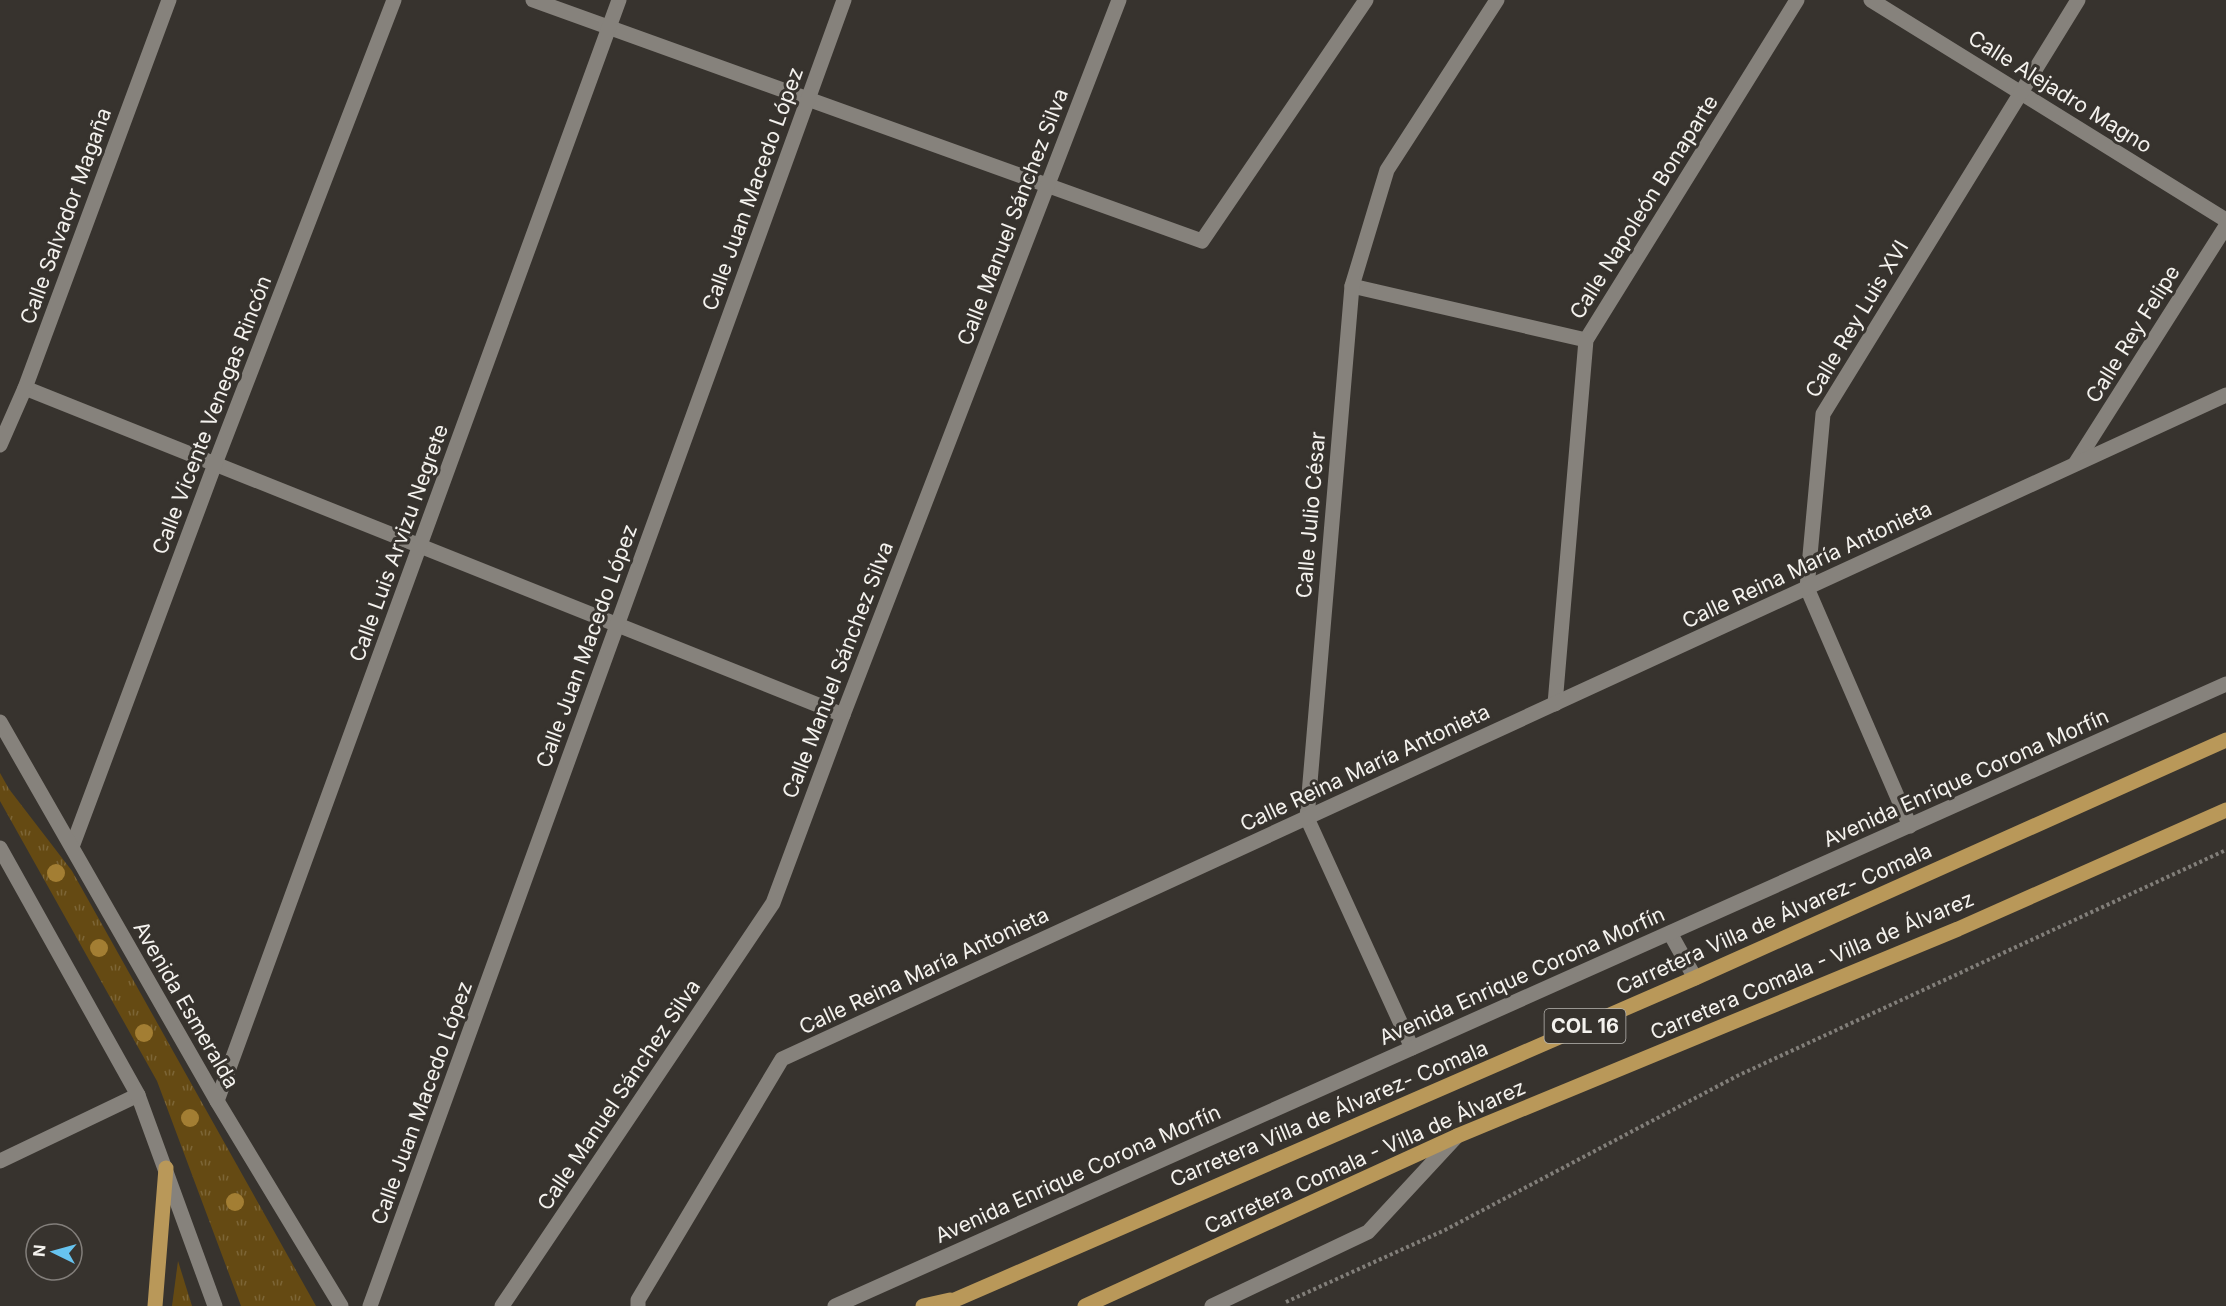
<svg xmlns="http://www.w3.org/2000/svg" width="2226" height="1306" viewBox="0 0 2226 1306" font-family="Inter,sans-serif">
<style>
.grass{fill:url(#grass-tufts)}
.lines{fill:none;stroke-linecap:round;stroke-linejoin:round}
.path{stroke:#827f7a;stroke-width:4;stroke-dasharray:3 3;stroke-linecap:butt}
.minor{stroke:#86827c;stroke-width:15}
.tertiary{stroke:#86827c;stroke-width:15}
.primary{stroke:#b99859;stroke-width:15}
.tree{fill:#a37e33}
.labels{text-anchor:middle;stroke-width:6;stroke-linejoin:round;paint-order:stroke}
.shield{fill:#37332e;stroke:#bbb9b4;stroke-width:1.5}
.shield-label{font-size:20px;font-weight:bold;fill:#f4f2ee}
.street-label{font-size:21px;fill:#f4f2ee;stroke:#37332e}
</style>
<defs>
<pattern id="grass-tufts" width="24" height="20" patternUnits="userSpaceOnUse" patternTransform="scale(1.5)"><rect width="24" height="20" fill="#654a13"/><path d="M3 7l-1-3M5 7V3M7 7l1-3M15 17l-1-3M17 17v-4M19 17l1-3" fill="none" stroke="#7c6536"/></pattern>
</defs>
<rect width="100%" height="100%" fill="#37332e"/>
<g class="grass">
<polygon points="0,773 9,789 72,871 316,1306 241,1306 157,1081 0,801"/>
<polygon points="178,1261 192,1306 172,1306"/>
</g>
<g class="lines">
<polyline class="path" points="1286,1302 1445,1230 1737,1076 2226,850"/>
<g class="minor">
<polyline points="533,0 1202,241 1366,0"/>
<polyline points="1871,0 2226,220"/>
<polyline points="1352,286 1586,340"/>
<polyline points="25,388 843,715"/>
<polyline points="0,445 25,388 169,0"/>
<polyline points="2075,464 2226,226"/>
<polyline points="1555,704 1586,340 1797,0"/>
<polyline points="1910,826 1807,588 1823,414 2078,0"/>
<polyline points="72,847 215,464 394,0"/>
<polyline points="1412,1048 1307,818 1352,286 1387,170 1497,0"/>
<polyline points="217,1101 619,0"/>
<polyline points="0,1161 138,1095"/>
<polyline points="370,1306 844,0"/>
<polyline points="502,1306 773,903 843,715 1119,0"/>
<polyline points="638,1306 638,1300 782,1059 2226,395"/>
</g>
<g class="tertiary">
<polyline points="0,722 217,1101 341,1306"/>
<polyline points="0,848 138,1095 215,1306"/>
<polyline points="1670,933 1695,978"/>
<polyline points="835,1306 2226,684"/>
<polyline points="1212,1306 1368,1232 1457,1136"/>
</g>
<g class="primary">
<polyline points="155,1306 166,1168"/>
<polyline points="923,1306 950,1300"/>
<polyline points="941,1306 1695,978 2226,740"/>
<polyline points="1085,1306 1457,1136 1958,929 2226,810"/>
</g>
</g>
<g class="tree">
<circle cx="56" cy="873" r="9"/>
<circle cx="99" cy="948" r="9"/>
<circle cx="144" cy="1033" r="9"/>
<circle cx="190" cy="1118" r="9"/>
<circle cx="235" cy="1202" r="9"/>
</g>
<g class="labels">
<rect class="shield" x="1544.5" y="1009" width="81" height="34" rx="4.5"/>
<g class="shield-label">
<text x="1585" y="1033">COL 16</text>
</g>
<g class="street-label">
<text transform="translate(2060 92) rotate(32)" y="7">Calle Alejadro Magno</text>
<text transform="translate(753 189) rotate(-70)" y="7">Calle Juan Macedo López</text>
<text transform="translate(1644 207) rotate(-58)" y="7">Calle Napoleón Bonaparte</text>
<text transform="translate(66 216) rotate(-70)" y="7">Calle Salvador Magaña</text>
<text transform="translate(1013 217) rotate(-69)" y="7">Calle Manuel Sánchez Silva</text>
<text transform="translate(1857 319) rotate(-59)" y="7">Calle Rey Luis XVI</text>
<text transform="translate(2133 334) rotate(-58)" y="7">Calle Rey Felipe</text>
<text transform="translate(212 415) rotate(-69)" y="7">Calle Vicente Venegas Rincón</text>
<text transform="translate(1311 515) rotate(-85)" y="7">Calle Julio César</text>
<text transform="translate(399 543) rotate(-70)" y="7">Calle Luis Arvizu Negrete</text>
<text transform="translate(1807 565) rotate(-25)" y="7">Calle Reina María Antonieta</text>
<text transform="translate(587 646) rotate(-70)" y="7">Calle Juan Macedo López</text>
<text transform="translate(838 670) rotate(-69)" y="7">Calle Manuel Sánchez Silva</text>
<text transform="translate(1365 768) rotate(-25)" y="7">Calle Reina María Antonieta</text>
<text transform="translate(1966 778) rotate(-24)" y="7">Avenida Enrique Corona Morfín</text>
<text transform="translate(1774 919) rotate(-24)" y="7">Carretera Villa de Álvarez- Comala</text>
<text transform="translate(1812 966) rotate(-23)" y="7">Carretera Comala - Villa de Álvarez</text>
<text transform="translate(924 971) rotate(-25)" y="7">Calle Reina María Antonieta</text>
<text transform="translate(1522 976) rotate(-24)" y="7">Avenida Enrique Corona Morfín</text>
<text transform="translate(186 1005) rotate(60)" y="7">Avenida Esmeralda</text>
<text transform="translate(619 1095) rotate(-56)" y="7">Calle Manuel Sánchez Silva</text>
<text transform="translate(422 1103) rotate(-70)" y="7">Calle Juan Macedo López</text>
<text transform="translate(1329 1114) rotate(-23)" y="7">Carretera Villa de Álvarez- Comala</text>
<text transform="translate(1365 1157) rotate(-24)" y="7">Carretera Comala - Villa de Álvarez</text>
<text transform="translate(1078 1174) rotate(-24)" y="7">Avenida Enrique Corona Morfín</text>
</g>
</g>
<g transform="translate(54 1252) rotate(275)"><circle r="28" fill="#37332e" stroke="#837f7b" stroke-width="1.5"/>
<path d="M0-4.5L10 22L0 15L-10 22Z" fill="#67c4f0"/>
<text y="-9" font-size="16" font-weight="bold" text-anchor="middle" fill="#f4f2ee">N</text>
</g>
</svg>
